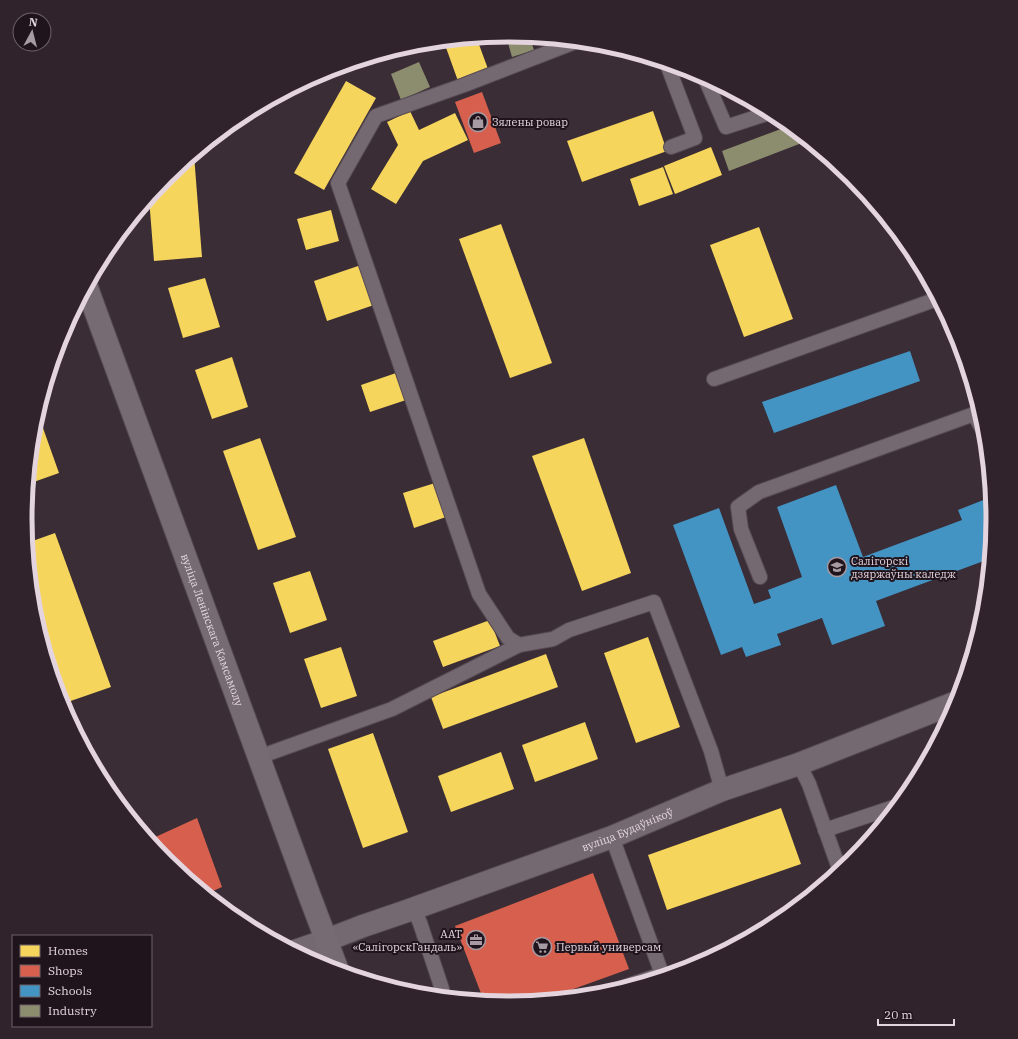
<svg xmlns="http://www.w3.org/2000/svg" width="1018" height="1039" viewBox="0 0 1018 1039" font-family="'IBM Plex Serif',serif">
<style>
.homes{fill:#f6d55c}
.shops{fill:#d6604d}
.schools{fill:#4393c3}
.industry{fill:#8c8c6e}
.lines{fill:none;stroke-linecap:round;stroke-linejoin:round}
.service-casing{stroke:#574b54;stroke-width:16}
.minor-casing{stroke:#574b54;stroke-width:24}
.tertiary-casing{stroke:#574b54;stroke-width:24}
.secondary-casing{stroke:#574b54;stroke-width:24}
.service{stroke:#756971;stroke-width:14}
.minor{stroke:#756971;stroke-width:22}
.tertiary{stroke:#756971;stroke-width:22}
.secondary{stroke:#766b72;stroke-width:22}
.labels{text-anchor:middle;stroke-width:4;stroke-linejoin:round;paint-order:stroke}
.poi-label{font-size:11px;fill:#e4d4de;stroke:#20141c;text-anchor:start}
.street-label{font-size:11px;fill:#e4d4de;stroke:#20141c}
.rim{fill:none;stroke:#e4d4de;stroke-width:5}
</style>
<rect width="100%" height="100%" fill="#3a2d36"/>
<g class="homes">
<polygon points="477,39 488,69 458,81 444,42"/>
<polygon points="346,81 376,98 324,190 294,173"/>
<polygon points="410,111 419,130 455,113 468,140 423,161 396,204 371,189 398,145 387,122"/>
<polygon points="653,111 667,151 582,182 567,141"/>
<polygon points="711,147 722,175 675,194 664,166"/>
<polygon points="194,155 202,257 154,261 149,198 167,177"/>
<polygon points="663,167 673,194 639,206 630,179"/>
<polygon points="331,210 339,241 306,250 297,219"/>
<polygon points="501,224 552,363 510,378 459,239"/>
<polygon points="759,227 793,319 744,337 710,245"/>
<polygon points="361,265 374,305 327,321 314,281"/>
<polygon points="205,278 220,327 183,338 168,288"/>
<polygon points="232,357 248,407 212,419 195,370"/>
<polygon points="399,372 409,399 370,412 361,385"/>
<polygon points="38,414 59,473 28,484 34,425"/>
<polygon points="260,438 296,537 258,550 223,451"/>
<polygon points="584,438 631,573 582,591 532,456"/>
<polygon points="435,483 446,517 414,528 403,493"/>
<polygon points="55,533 111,687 62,704 34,614 27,543"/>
<polygon points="310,571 327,620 290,633 273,583"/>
<polygon points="490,620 500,646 443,667 433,641"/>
<polygon points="648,637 680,727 636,743 604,653"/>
<polygon points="341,647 357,696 321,708 304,659"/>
<polygon points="546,654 558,687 443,729 431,697"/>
<polygon points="585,722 598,759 535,782 522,745"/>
<polygon points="373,733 408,832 363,848 328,749"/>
<polygon points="501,752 514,789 451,812 438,776"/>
<polygon points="781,808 801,864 667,910 648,855"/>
</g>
<g class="shops">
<polygon points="482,92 501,143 474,153 455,102"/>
<polygon points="197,818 222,887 206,894 167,862 154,847 151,839"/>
<polygon points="593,873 629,969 543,1000 509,1003 484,1001 455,926"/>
</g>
<g class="schools">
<polygon points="910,351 920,381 774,433 762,402"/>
<polygon points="836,485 863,557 962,520 958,510 991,497 993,520 989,559 876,601 885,626 832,645 822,618 777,634 781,645 746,657 742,647 721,655 673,525 719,508 754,604 771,598 768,590 802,577 777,507"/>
</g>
<g class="industry">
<polygon points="506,36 530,38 534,50 512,57"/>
<polygon points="419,62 430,87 401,100 391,74"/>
<polygon points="789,126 807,141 729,171 722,151"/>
</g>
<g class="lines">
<g class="service-casing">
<g id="service">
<polyline points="575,42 464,85 376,116 338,183 479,594 508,638 519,645 553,639 569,630 654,602 711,751 722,790"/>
<polyline points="667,64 695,138 671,147"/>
<polyline points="705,78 726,127 769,113"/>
<polyline points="714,379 937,299"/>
<polyline points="760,577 741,529 738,507 759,492 974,414 984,432"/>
<polyline points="259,757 392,709 519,645"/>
<polyline points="799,764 809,784 840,871"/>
<polyline points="825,830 897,806"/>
<polyline points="414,909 420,923 442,989 442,997"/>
<polyline points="603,994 662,974 612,837"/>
</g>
</g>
<g class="minor-casing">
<polyline id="minor" points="295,951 327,940"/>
</g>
<g class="tertiary-casing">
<g id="tertiary">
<path id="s1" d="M327,940L363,926L404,912L612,837L722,790L799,764L957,702"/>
</g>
</g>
<g class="secondary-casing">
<g id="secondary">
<path id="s2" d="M87,288L310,897L338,971"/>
</g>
</g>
<use href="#service" class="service"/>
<use href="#minor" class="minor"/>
<use href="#tertiary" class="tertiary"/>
<use href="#secondary" class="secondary"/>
</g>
<defs>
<g id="shop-ring" transform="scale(1)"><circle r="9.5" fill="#20141c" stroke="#a89aa3" stroke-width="1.5"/><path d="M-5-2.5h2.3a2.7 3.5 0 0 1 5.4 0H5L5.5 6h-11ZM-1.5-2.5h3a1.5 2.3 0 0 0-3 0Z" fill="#a89aa3"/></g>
<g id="university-ring" transform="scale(1)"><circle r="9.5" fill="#20141c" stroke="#a89aa3" stroke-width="1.5"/><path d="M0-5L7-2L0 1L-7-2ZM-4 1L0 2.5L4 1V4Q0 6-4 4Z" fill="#a89aa3"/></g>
<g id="office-ring" transform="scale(1)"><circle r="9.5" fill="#20141c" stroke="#a89aa3" stroke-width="1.5"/><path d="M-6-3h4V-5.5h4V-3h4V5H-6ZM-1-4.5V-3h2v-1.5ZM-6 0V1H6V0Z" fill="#a89aa3"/></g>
<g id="supermarket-ring" transform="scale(1)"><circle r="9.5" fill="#20141c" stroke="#a89aa3" stroke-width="1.5"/><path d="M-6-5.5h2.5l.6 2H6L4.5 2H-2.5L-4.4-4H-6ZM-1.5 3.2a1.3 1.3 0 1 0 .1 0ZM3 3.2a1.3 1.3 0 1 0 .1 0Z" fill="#a89aa3"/></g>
</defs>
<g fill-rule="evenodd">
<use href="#shop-ring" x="478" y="122"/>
<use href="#university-ring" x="837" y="567"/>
<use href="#office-ring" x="476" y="940"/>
<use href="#supermarket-ring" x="542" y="947"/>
</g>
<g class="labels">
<g class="poi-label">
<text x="492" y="126">Зялены ровар</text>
<text x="851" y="565">Салігорскі<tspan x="851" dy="13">дзяржаўны каледж</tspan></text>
<text x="462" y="938" text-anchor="end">ААТ<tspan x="462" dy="13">«СалігорскГандаль»</tspan></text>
<text x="556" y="951">Первый универсам</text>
</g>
<g class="street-label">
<text dy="4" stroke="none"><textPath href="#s2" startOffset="364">вуліца Ленінскага Камсамолу</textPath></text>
<text dy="4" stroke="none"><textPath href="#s1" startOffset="320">вуліца Будаўнікоў</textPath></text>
</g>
</g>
<path d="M0 0H1018V1039H0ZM32 519a477 477 0 1 1 954 0a477 477 0 1 1-954 0Z" fill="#30232c" fill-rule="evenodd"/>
<path class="rim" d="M32 519a477 477 0 1 1 954 0a477 477 0 1 1-954 0Z"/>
<rect x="12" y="935" width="140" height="92" fill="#20141c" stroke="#6e616a"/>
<rect x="20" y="945" width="20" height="12" fill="#f6d55c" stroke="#6e616a"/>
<text x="48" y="955" font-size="12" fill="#e4d4de">Homes</text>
<rect x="20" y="965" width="20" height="12" fill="#d6604d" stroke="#6e616a"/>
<text x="48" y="975" font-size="12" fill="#e4d4de">Shops</text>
<rect x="20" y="985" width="20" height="12" fill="#4393c3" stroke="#6e616a"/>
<text x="48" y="995" font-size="12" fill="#e4d4de">Schools</text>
<rect x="20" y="1005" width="20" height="12" fill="#8c8c6e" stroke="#6e616a"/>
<text x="48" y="1015" font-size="12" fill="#e4d4de">Industry</text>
<g transform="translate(32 32) rotate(7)"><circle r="19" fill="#20141c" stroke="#6e616a"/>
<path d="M0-3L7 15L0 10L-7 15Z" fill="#a89aa3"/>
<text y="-6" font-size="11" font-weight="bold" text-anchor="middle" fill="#e4d4de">N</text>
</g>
<path d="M878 1019v6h76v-6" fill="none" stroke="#e4d4de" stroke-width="2"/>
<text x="884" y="1019" font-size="12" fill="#e4d4de" stroke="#20141c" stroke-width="3" paint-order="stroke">20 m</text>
</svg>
